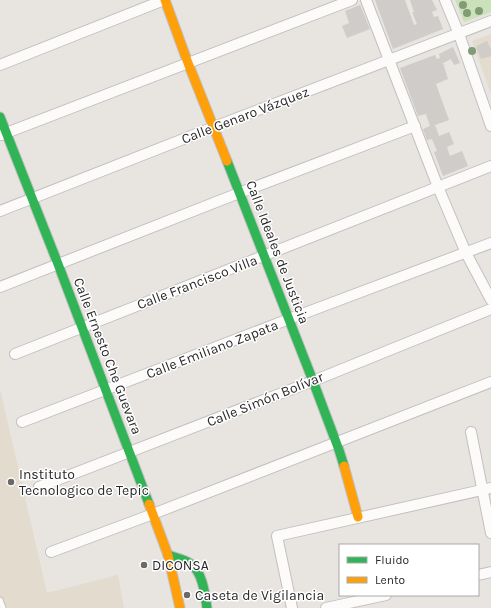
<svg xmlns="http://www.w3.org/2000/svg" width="491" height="608" viewBox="0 0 491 608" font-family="Karla,sans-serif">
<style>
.education{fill:#e2dbce}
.green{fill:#cbe1ba}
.building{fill:#cfccc9}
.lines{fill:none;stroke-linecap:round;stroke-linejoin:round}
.lane-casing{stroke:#c2c0c1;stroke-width:7}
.street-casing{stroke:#c2c0c1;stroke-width:12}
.fast-casing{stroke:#c2c0c1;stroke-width:11}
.slow-casing{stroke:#c2c0c1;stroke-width:11}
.lane{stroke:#fcfbfa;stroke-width:5}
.street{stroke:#fcfbfa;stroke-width:10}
.fast{stroke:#30b455;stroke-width:9}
.slow{stroke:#ff9f0a;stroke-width:9}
.tree{fill:#819c75}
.poi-dot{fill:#6c6a69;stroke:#fff;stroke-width:1.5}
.labels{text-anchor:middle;stroke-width:3;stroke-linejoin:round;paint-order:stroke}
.street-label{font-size:14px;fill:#292929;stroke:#fff}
.poi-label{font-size:14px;fill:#292929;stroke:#fff;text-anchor:start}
</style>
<rect width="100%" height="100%" fill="#e8e4e0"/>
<g class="education">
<polygon points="491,34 491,94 472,41"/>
<polygon points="0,389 47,593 118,575 124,608 0,608"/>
</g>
<polygon class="green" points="455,0 491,0 491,12 464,22"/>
<g class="building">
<polygon points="375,0 405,0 414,25 417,24 412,12 414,12 410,0 432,0 437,10 432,12 434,17 438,16 443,29 393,49"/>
<polygon points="360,5 370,29 347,38 342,26 349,23 345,11"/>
<polygon points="487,41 491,49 491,56 481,59 476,46"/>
<polygon points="453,47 460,63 454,65 451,59 443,63 448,79 436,84 449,120 435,125 439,136 449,132 454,144 447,147 450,156 462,151 468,166 443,176 434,152 437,151 432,139 427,140 423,129 430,126 426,114 418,116 400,68 435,55 437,59 440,58 439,54"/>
</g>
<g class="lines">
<g class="lane-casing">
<polyline id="lane" points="0,600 3,608"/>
</g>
<g class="street-casing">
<g id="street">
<polyline points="366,0 438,187 466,253 491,300"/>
<polyline points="445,0 459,34 491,126"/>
<polyline points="0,65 164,0"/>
<polyline points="1,135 352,0"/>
<polyline points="0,211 214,127 491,21"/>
<polyline points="0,287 239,193 415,126"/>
<polyline points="15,354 491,166"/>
<polyline points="22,422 289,319 491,243"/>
<polyline points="471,432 491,533"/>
<polyline points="39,487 313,381 491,309"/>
<polyline points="51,552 153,514 491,382"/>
<polyline points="478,575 491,572"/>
<polyline points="292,608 277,536 491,488"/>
<polyline points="326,608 386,595"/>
</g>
</g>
<g class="fast-casing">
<g id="fast">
<polyline points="0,117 58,264 149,504"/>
<polyline points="227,161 313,381 339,450 344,466"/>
<path d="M168,555C176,558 185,559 191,564C203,573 205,595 207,608"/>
</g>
</g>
<g class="slow-casing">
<g id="slow">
<polyline points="165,0 188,63 227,161"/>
<polyline points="344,466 358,517"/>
<polyline points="149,504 168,555 180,608"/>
</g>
</g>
<use href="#lane" class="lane"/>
<use href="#street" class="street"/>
<use href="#fast" class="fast"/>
<use href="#slow" class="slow"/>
</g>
<g class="tree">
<circle cx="463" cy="5" r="4"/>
<circle cx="479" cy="11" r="4"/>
<circle cx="467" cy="13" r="4"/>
<circle cx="472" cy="51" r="4"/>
</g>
<g class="poi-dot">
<circle cx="11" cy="482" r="4"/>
<circle cx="144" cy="565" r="4"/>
<circle cx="187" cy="595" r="4"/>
</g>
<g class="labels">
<g class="street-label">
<text transform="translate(245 115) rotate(-21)" y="5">Calle Genaro Vázquez</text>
<text transform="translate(278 252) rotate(69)" y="5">Calle Ideales de Justicia</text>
<text transform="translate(197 282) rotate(-21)" y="5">Calle Francisco Villa</text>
<text transform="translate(212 349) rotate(-21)" y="5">Calle Emiliano Zapata</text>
<text transform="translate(108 356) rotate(69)" y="5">Calle Ernesto Che Guevara</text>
<text transform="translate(265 399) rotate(-22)" y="5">Calle Simón Bolívar</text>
</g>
<g class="poi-label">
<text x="19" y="479">Instituto<tspan x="19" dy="16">Tecnologico de Tepic</tspan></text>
<text x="152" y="570">DICONSA</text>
<text x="195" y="600">Caseta de Vigilancia</text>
</g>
</g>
<rect x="339" y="544" width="140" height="52" fill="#ffffff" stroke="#a9a9a9"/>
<rect x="347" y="557" width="20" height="6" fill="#30b455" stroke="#a9a9a9"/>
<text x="375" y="564" font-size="12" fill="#292929">Fluido</text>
<rect x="347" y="577" width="20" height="6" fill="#ff9f0a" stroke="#a9a9a9"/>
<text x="375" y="584" font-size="12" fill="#292929">Lento</text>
</svg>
